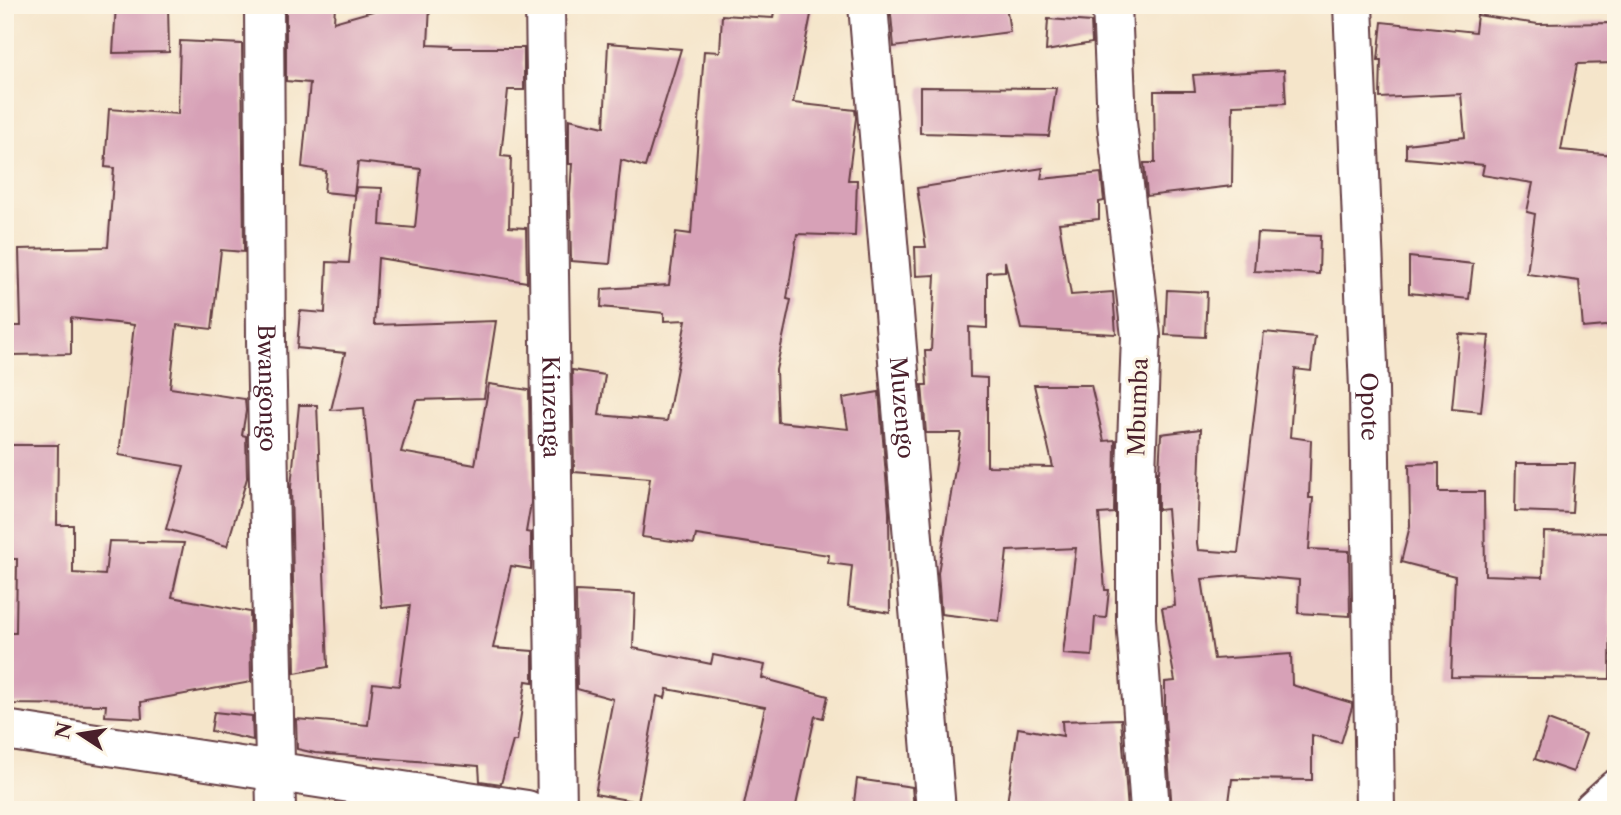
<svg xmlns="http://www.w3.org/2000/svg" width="1621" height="815" viewBox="0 0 1621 815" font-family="'Libre Caslon Text',serif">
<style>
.building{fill:#d7a1b7}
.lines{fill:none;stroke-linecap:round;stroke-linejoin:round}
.minor-casing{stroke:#643d43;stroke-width:42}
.minor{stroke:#fff;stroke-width:38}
.labels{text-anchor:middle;stroke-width:6;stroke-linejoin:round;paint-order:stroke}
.street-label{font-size:23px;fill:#4a1f2b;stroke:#fcf5e5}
</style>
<rect width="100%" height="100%" fill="#fcf5e5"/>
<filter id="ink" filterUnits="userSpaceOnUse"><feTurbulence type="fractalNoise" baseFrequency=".0143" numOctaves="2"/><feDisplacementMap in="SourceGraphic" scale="14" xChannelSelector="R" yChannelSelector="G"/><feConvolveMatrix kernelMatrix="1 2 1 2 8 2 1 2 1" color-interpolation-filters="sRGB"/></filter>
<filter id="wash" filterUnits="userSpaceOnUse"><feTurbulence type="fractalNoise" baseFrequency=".00686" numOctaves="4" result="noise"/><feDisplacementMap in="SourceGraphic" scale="28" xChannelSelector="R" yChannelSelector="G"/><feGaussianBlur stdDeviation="1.57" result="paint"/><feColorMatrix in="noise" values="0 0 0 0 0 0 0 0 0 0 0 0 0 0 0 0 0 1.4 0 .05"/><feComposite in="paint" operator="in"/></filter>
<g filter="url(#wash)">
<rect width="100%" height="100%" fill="#f5e5ca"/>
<g id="blocks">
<g class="building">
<polygon points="116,5 168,5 169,52 113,53"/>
<polygon points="286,5 335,5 334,22 394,5 430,5 428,45 452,46 451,48 524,48 524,90 508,90 501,156 511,157 509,227 526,228 527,282 378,258 374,325 496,321 484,398 416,400 401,452 475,465 489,384 529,390 531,503 526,532 531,533 531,569 511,566 493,648 533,651 533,682 526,681 517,741 513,741 501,784 480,781 479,766 315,753 297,749 296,719 368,725 373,683 399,686 410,605 382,608 364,408 331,410 345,353 297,348 300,311 325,313 327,262 349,263 356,187 382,188 380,225 415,228 421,169 358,162 354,195 324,192 326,171 302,167 310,83 286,81"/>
<polygon points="775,5 813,5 793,103 855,110 856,118 848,180 857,180 855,236 797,234 787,299 791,300 776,370 778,422 848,429 843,398 879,392 889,512 890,613 848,606 852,566 828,563 829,555 696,535 694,544 642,537 650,478 574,472 572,370 605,375 599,415 667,421 686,320 664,321 664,313 601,307 602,289 669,285 676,232 691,234 704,51 720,52 722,15 773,18"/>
<polygon points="890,5 1006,5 1010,32 894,47"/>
<polygon points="1477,15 1538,24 1613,23 1614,63 1577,64 1561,150 1614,155 1610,198 1616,199 1616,205 1609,238 1616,239 1616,325 1583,328 1579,281 1527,274 1535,214 1527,212 1533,183 1482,175 1484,165 1406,158 1406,144 1465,137 1461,94 1380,98 1381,60 1378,60 1382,22 1475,32"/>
<polygon points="1048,19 1091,22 1092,43 1046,51"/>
<polygon points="180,41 242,44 244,252 221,250 212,329 177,325 170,388 245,399 246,411 242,435 246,436 247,478 227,546 166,529 184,466 119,455 134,325 71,318 71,354 10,355 10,326 21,326 19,249 108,247 114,168 105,167 109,109 178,114"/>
<polygon points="608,43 681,49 645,167 621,160 610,264 571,261 570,195 572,164 569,164 569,119 604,127"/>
<polygon points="1284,70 1286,103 1233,105 1232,186 1147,196 1144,163 1155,163 1154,91 1195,91 1193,75"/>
<polygon points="920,87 1056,88 1049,136 920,133"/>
<polygon points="1043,168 1041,179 1101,173 1104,201 1099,202 1099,219 1059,223 1071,295 1113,292 1116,334 1021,329 1005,261 1005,271 987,272 987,328 969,327 970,377 987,378 987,466 1053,467 1034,385 1091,385 1104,441 1115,440 1114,513 1099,514 1105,590 1109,590 1106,618 1095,617 1092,656 1063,654 1076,548 1007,551 999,621 941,614 938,573 961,433 926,433 922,385 927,385 925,351 931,351 935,275 916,276 915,247 926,247 917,188"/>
<polygon points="1257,233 1320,236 1319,274 1254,271"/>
<polygon points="1409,257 1473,264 1469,299 1409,293"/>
<polygon points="1167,290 1207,292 1205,337 1165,335"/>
<polygon points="1264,332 1315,337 1311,371 1295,369 1290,437 1311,440 1309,498 1313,498 1309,549 1349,551 1350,616 1298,613 1299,580 1244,575 1202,579 1214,659 1291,654 1292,685 1352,703 1352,707 1341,743 1312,735 1312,780 1232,779 1228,810 1172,810 1165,718 1165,682 1175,681 1162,608 1175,606 1167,509 1158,510 1158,472 1159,472 1161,434 1201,429 1197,543 1198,550 1238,553"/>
<polygon points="1459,334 1489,336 1481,412 1452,409"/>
<polygon points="299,405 317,405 328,667 295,673 291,487"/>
<polygon points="5,445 58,445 57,525 73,525 73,573 105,575 109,541 184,543 172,597 250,612 251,682 141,702 142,718 105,716 106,705 5,704 5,633 16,633 17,559 5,559"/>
<polygon points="1439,463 1439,492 1484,492 1485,575 1543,577 1544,532 1616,533 1616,570 1611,570 1610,679 1451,677 1455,576 1401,562 1410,526 1409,464"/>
<polygon points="1516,463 1575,463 1572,513 1515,511"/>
<polygon points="576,591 635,594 633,648 711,664 713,655 765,665 762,678 828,696 823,718 815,716 795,810 743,810 765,707 667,689 665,698 657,696 638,802 595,794 613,699 577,689"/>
<polygon points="214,712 252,716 253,740 211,731"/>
<polygon points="1121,719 1128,810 1006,810 1018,728 1063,736 1062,721"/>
<polygon points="1548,720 1586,734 1573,772 1535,759"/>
<polygon points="857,779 912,787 914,810 853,810"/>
</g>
</g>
</g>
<g filter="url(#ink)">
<use href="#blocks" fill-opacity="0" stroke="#643d43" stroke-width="2"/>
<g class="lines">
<g class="minor-casing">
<g id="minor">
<path id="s1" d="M264,5L266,341L276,810"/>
<path id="s2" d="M545,5L557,810"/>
<path id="s3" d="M868,5L936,810"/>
<polyline points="1112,5 1117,123 1141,336 1136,472 1136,619 1150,810"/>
<path id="s4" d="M1353,5L1369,389L1375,810"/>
<polyline points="5,730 527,810"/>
<polyline points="1593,810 1616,789"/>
</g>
</g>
<use href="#minor" class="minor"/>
</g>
</g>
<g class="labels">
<g class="street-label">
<text dy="8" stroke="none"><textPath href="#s1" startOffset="383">Bwangongo</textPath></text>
<text dy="8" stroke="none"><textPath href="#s3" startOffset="404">Muzengo</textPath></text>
<text transform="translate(1138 407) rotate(-88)" y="8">Mbumba</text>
<text dy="8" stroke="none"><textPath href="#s4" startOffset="402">Opote</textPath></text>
<text dy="8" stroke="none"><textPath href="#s2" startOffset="402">Kinzenga</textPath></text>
</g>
</g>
<rect width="1621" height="815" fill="none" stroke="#fcf5e5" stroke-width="28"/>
<g transform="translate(80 734) rotate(282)" stroke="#fcf5e5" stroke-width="5" paint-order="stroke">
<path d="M0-5L12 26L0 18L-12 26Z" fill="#4a1f2b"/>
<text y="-10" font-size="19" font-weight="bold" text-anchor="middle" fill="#4a1f2b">N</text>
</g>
</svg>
